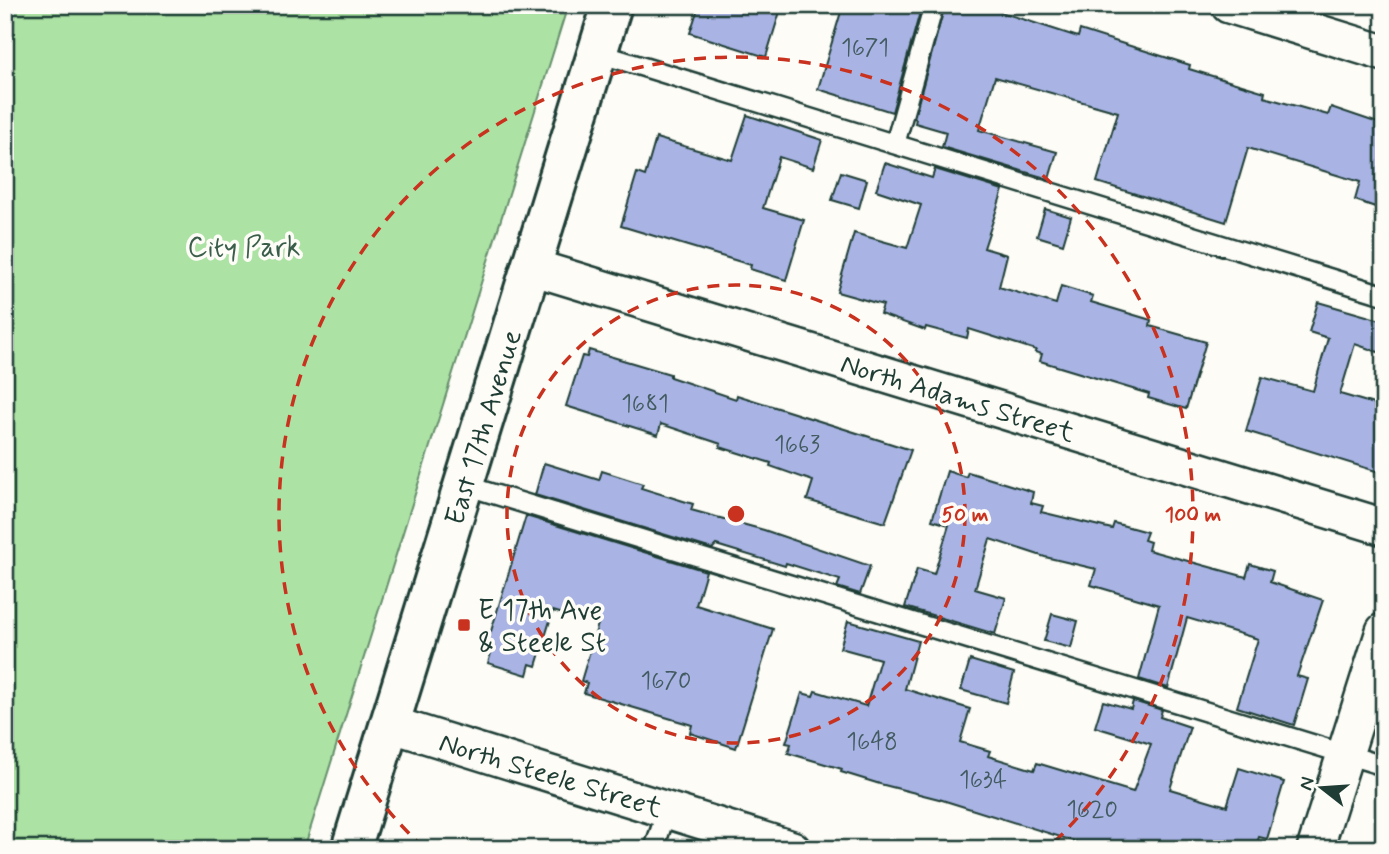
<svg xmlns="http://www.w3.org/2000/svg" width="1389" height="854" viewBox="0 0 1389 854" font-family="Mynerve,sans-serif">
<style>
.green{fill:#ade2a5;stroke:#66906c;stroke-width:2}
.building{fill:#a9b4e5;stroke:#1f3d34;stroke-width:2}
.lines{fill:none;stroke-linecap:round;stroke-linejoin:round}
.lane-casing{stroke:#1f3d34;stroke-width:23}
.street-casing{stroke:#1f3d34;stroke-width:40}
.secondary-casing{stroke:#1f3d34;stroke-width:44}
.lane{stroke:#fdfcf7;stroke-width:18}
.street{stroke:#fdfcf7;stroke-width:35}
.secondary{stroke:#fdfcf7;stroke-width:38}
.ring{fill:none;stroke:#c8321e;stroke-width:3.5;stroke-dasharray:12 9}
.poi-dot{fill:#c8321e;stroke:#fdfcf7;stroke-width:2.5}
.labels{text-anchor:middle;stroke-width:7;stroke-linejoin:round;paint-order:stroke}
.number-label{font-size:24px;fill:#425b60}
.park-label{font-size:28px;fill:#3b5e4b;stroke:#fdfcf7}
.street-label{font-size:28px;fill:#1f3d34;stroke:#fdfcf7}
.poi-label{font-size:28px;fill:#1f3d34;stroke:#fdfcf7;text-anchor:start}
.centre{fill:#c8321e;stroke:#fdfcf7;stroke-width:3.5}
.ring-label{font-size:21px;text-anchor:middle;font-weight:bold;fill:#c8321e;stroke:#fdfcf7;stroke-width:7;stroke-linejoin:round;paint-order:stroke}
</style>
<rect width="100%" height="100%" fill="#fdfcf7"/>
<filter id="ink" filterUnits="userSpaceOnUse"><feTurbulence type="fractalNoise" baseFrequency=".0143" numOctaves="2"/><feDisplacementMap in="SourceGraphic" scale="14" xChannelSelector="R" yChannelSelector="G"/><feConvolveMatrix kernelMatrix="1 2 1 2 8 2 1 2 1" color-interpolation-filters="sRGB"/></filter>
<g filter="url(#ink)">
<polygon class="green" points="5,5 568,5 304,849 5,849"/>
<g class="building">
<polygon points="699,5 782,5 766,57 690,33"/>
<polygon points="843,5 922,5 892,112 818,89"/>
<polygon points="945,5 979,5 1078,37 1080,30 1190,65 1189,69 1265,92 1264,97 1328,115 1331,107 1384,125 1384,210 1355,200 1360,182 1248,148 1226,222 1097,182 1118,112 995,77 979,130 1057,152 1049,179 942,147 946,132 915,123 916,119 914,118"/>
<polygon points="747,115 822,140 813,168 779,157 763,208 804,220 786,280 750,269 751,265 621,226 637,173 645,176 656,138 732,160"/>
<polygon points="885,163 932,178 935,169 1003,190 984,248 1007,255 999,287 1056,304 1061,286 1093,296 1091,302 1151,320 1150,326 1206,342 1186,409 1148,398 1149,394 1040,361 1042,354 1035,352 1036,350 969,329 967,338 926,327 925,330 880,314 883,305 837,292 854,233 907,248 921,205 876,190"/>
<polygon points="841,172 867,180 859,208 832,200"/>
<polygon points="1045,209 1071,217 1063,244 1037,236"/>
<polygon points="1318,302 1384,321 1384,354 1355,344 1340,394 1384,407 1384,456 1379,472 1246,431 1262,377 1313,391 1328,338 1309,332"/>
<polygon points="589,350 670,374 670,377 736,399 737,395 911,450 885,523 807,500 813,481 770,466 771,463 720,447 721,444 661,424 658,435 566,406 582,356 587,357"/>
<polygon points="544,463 599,480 602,471 643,484 641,488 693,504 691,510 764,530 870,566 860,594 837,587 840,580 786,563 785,566 716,545 712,549 535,495"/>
<polygon points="947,471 966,477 968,472 1033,492 1031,503 1043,506 1041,512 1112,529 1114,523 1147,532 1144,540 1150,542 1148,550 1246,577 1250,564 1273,571 1270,582 1323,600 1297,676 1308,679 1294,725 1237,707 1258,639 1187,618 1168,688 1139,679 1159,605 1091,585 1096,569 1045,557 990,539 975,589 1006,598 995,634 905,607 917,569 934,574 949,525 932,520"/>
<polygon points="526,516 706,571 696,605 773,629 736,748 690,733 692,725 584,693 587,683 581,681 598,624 553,611 536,666 530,664 527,675 488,663 491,653 485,651"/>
<polygon points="1052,614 1078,621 1071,648 1044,641"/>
<polygon points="848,621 918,641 905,689 970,709 960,742 990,751 988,756 1034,770 1037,763 1133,792 1151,744 1095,727 1103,701 1131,709 1133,701 1162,710 1160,717 1190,727 1170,789 1227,806 1239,768 1284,782 1267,839 1259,837 1255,849 1099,849 939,799 880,784 841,772 842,769 788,753 791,744 786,743 802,693 813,696 815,691 866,706 880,659 840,648"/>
<polygon points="970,660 1014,673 1006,703 961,690"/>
</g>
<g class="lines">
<g class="lane-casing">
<g id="lane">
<polyline points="598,53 1384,295"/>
<polyline points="895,144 934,5"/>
<polyline points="464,485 1384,766"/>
<polyline points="654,849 667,810"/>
</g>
</g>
<g class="street-casing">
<g id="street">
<polyline points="1229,5 1384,53"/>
<polyline points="532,267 1384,527"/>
<polyline points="390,724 792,849"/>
<polyline points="1315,849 1384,631"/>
</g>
</g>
<g class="secondary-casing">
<polyline id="secondary" points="351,849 612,5"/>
</g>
<use href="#lane" class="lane"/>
<use href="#street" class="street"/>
<use href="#secondary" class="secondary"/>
</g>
</g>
<g class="ring">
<circle cx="736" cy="514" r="229"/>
<path d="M424 848A457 457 0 1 1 1048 848"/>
</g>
<rect class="poi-dot" x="457" y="618" width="14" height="14" rx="3.5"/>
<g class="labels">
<g class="number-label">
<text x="865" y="55">1671</text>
<text x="645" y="411">1681</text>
<text x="797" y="452">1663</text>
<text x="666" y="688">1670</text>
<text x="872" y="749">1648</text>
<text x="983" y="787">1634</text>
<text x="1092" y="817">1620</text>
</g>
<g class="park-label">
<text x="244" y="256">City Park</text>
</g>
<g class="street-label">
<text transform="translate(958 397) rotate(17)" y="10">North Adams Street</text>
<text transform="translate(482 427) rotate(-73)" y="10">East 17th Avenue</text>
<text transform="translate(551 774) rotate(17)" y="10">North Steele Street</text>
</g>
<g class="poi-label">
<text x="478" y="619">E 17th Ave<tspan x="478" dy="32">&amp; Steele St</tspan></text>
</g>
</g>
<circle cx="736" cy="514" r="10" class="centre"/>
<g class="ring-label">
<text x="965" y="521">50 m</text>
<text x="1193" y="521">100 m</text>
</g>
<rect width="1389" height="854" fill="none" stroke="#fdfcf7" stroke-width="28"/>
<rect x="14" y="14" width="1361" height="826" fill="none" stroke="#1f3d34" stroke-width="2.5" filter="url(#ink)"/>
<g transform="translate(1322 788) rotate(287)" stroke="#fdfcf7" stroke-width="5" paint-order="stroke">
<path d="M0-5L12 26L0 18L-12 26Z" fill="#1f3d34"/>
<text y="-10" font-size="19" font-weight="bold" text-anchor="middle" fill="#1f3d34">N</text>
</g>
</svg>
